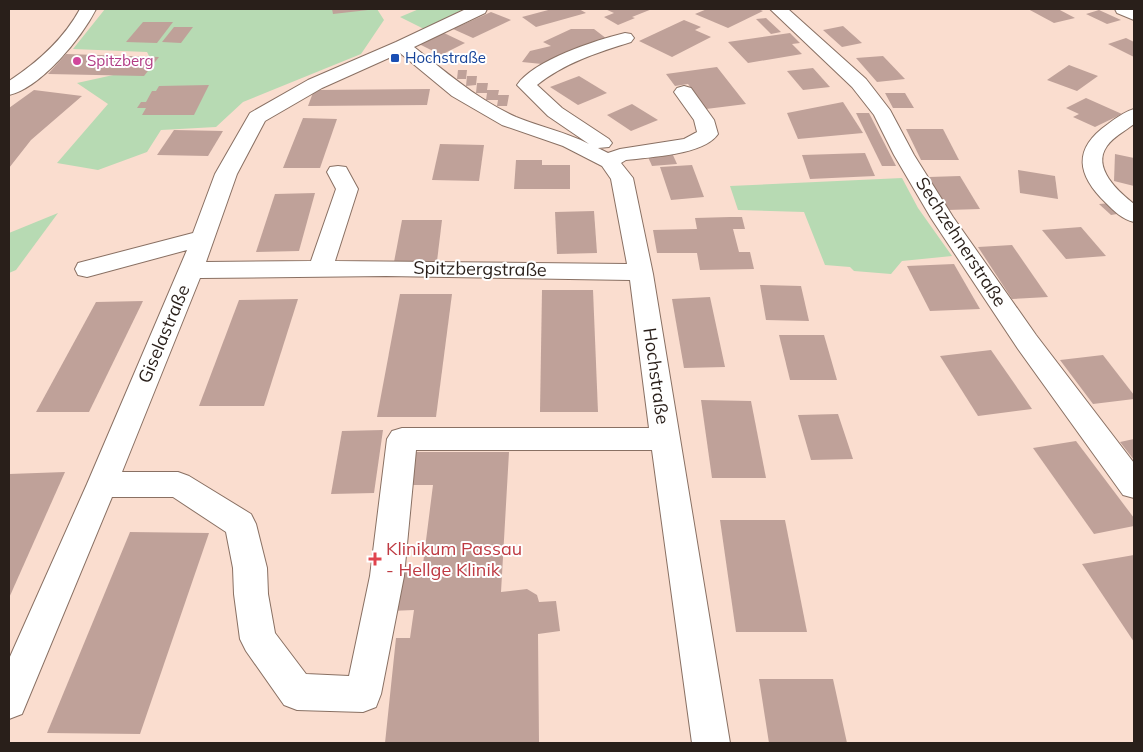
<svg xmlns="http://www.w3.org/2000/svg" width="1143" height="752" viewBox="0 0 1143 752" font-family="Mulish,sans-serif">
<style>
.green{fill:#b7dab3}
.building{fill:#bfa199}
.lines{fill:none;stroke-linecap:round;stroke-linejoin:round}
.minor-casing{stroke:#897063;stroke-width:2}
.minor{fill:#fff;fill-rule:evenodd}
.transit-dot{fill:#1a4fb4;stroke:#fff;stroke-width:2}
.hotel-dot{fill:#d1479c;stroke:#fff;stroke-width:2}
.health-dot{fill:#e0444e;stroke:#fff;stroke-width:2}
.labels{text-anchor:middle;stroke-width:4;stroke-linejoin:round;paint-order:stroke}
.far-transit-label{font-size:15px;fill:#164399;stroke:#fff;text-anchor:start}
.far-hotel-label{font-size:15px;fill:#b23c85;stroke:#fff;text-anchor:start}
.street-label{font-size:18px;fill:#291f1a;stroke:#fff}
.health-label{font-size:18px;fill:#be3a42;stroke:#fff;text-anchor:start}
</style>
<rect width="100%" height="100%" fill="#faddcf"/>
<g class="green">
<polygon points="105,9 377,9 384,20 361,54 243,102 216,127 161,130 147,152 98,170 57,163 108,104 77,83 154,66 147,52 73,49"/>
<polygon points="419,9 464,9 424,29 400,17"/>
<polygon points="902,178 918,208 952,256 902,261 891,274 854,271 850,267 825,265 804,212 738,210 730,186"/>
<polygon points="58,213 16,270 9,273 9,233"/>
</g>
<g class="building">
<polygon points="332,9 368,9 368,10 333,14"/>
<polygon points="552,9 579,9 586,13 536,27 522,17"/>
<polygon points="605,9 652,9 632,17 635,18 618,25 604,17 614,13"/>
<polygon points="707,9 758,9 763,11 728,28 695,14"/>
<polygon points="1028,9 1058,9 1075,18 1054,23"/>
<polygon points="1099,10 1121,20 1107,24 1086,14"/>
<polygon points="491,12 511,20 473,38 453,29"/>
<polygon points="766,18 781,32 771,34 756,19"/>
<polygon points="684,20 701,27 695,30 711,37 672,57 639,41"/>
<polygon points="143,22 173,22 157,43 126,42"/>
<polygon points="843,26 862,43 842,47 823,30"/>
<polygon points="174,27 193,27 181,43 162,42"/>
<polygon points="571,29 594,29 607,39 570,51 542,64 522,62 530,51 551,46 543,42"/>
<polygon points="444,33 465,43 441,55 419,44"/>
<polygon points="790,33 800,43 792,44 802,54 748,63 728,42"/>
<polygon points="1126,38 1134,42 1134,57 1108,44"/>
<polygon points="66,54 159,57 144,76 48,74"/>
<polygon points="883,56 905,79 877,82 856,58"/>
<polygon points="1069,65 1098,76 1077,91 1047,80"/>
<polygon points="717,67 746,104 706,109 688,84 675,86 666,74"/>
<polygon points="813,68 830,87 803,90 787,71"/>
<polygon points="458,70 467,70 466,79 457,79"/>
<polygon points="467,76 477,76 476,85 466,86"/>
<polygon points="579,76 607,93 578,105 550,87"/>
<polygon points="477,83 488,83 487,90 499,90 498,95 509,95 507,106 497,106 498,100 486,100 487,93 476,93"/>
<polygon points="209,85 194,115 142,115 146,108 137,108 141,102 146,102 152,91 156,91 159,86"/>
<polygon points="430,89 427,105 308,106 314,90"/>
<polygon points="34,90 82,96 31,140 9,168 9,108"/>
<polygon points="885,93 905,93 914,108 893,108"/>
<polygon points="1086,98 1122,114 1095,127 1073,117 1079,114 1066,108"/>
<polygon points="843,102 863,133 798,139 787,113"/>
<polygon points="632,104 658,120 631,131 607,115"/>
<polygon points="856,113 869,113 896,166 882,166"/>
<polygon points="303,118 337,119 320,168 283,168"/>
<polygon points="906,129 943,129 959,160 921,160"/>
<polygon points="174,130 223,131 208,156 157,155"/>
<polygon points="440,144 484,145 479,181 432,180"/>
<polygon points="865,153 875,176 810,179 802,155"/>
<polygon points="1115,154 1134,158 1134,186 1114,181"/>
<polygon points="673,155 677,164 652,166 648,157"/>
<polygon points="516,160 542,160 542,165 570,165 570,189 514,189"/>
<polygon points="692,165 704,197 671,200 660,167"/>
<polygon points="1018,170 1055,176 1058,199 1020,193"/>
<polygon points="960,176 980,209 948,210 929,177"/>
<polygon points="315,193 299,251 256,252 275,194"/>
<polygon points="1111,203 1123,213 1111,215 1099,204"/>
<polygon points="594,211 597,253 557,254 555,212"/>
<polygon points="730,217 742,217 745,229 733,229 739,252 750,252 754,269 700,270 697,253 657,253 653,230 697,229 695,218"/>
<polygon points="402,220 442,220 437,261 394,262"/>
<polygon points="1081,227 1106,256 1066,259 1042,230"/>
<polygon points="1012,245 1048,297 1012,299 978,247"/>
<polygon points="954,264 980,309 930,311 907,266"/>
<polygon points="760,285 801,286 809,321 766,320"/>
<polygon points="542,290 593,290 598,412 540,412"/>
<polygon points="400,294 452,294 436,417 377,417"/>
<polygon points="710,297 725,367 684,368 672,299"/>
<polygon points="298,299 264,406 199,406 239,300"/>
<polygon points="143,301 89,412 36,412 96,302"/>
<polygon points="779,335 824,335 837,380 790,380"/>
<polygon points="991,350 1032,409 978,416 940,356"/>
<polygon points="1103,355 1134,395 1134,399 1093,404 1060,360"/>
<polygon points="701,400 751,401 766,478 712,478"/>
<polygon points="838,414 853,459 811,460 798,415"/>
<polygon points="383,430 374,493 331,494 342,431"/>
<polygon points="1134,439 1134,460 1120,442"/>
<polygon points="1076,441 1134,518 1134,526 1094,534 1033,448"/>
<polygon points="411,452 509,452 501,592 527,589 537,595 539,602 556,601 560,631 538,634 539,743 385,743 396,638 410,638 414,610 390,611 396,572 422,572 433,485 405,485"/>
<polygon points="65,472 9,598 9,474"/>
<polygon points="720,520 785,520 807,632 736,632"/>
<polygon points="130,532 209,533 140,734 47,733"/>
<polygon points="1134,555 1134,642 1082,564"/>
<polygon points="759,679 833,679 847,743 769,743"/>
</g>
<g class="lines">
<g class="minor-casing">
<g id="minor">
<path d="M80,9H96C82,37 41,88 9,95V81C38,62 63,40 80,9Z"/>
<path d="M466,9H487L485,13L414,47C446,72 478,100 516,117C540,127 566,132 589,144L548,116L517,85C534,60 596,40 625,33L631,34L634,38L631,42C599,52 564,63 537,85L562,108L609,139L612,143L609,147L598,148L608,153L620,149L684,139L697,132L694,120L674,92L677,88L684,86L691,88L714,120L718,134C704,155 650,157 626,160L621,163L633,178L653,274L730,743H692L652,450H416L404,576L381,694L376,707L363,712L297,710L284,705L246,651L240,639L234,594L233,568L226,532L173,497H112L22,714L9,719V659L87,484L187,250L87,277L78,275L75,269L78,263L193,233L215,174L250,113L308,80L396,42ZM400,53L452,96L502,125L563,146L602,166L611,179L627,264L335,261L358,189L346,167L338,166L330,167L327,172L336,189L311,261L206,262L237,174L265,121L322,88ZM386,276L630,280L649,428H402L392,431L387,439L370,576L349,676L306,674L275,633L268,594L267,568L256,524L251,514L189,476L178,472H122L200,278Z"/>
<polygon points="770,9 788,9 866,79 890,110 914,155 953,217 1036,335 1134,463 1134,498 1123,495 1018,349 931,218 894,155 874,115 852,87"/>
<polygon points="1115,9 1134,9 1134,20 1117,13"/>
<path d="M1134,109V124C1125,131 1113,137 1107,146C1091,168 1119,192 1134,204V222C1122,219 1114,211 1106,203C1077,175 1072,149 1108,124C1116,118 1124,112 1134,109Z"/>
</g>
</g>
<use href="#minor" class="minor"/>
</g>
<rect class="transit-dot" x="390" y="53" width="10" height="10" rx="2.5"/>
<circle class="hotel-dot" cx="77" cy="61" r="5"/>
<path class="health-dot" d="M372.5 551.5h5v5h5v5h-5v5h-5v-5h-5v-5h5z"/>
<g class="labels">
<g class="far-transit-label">
<text x="405" y="63">Hochstraße</text>
</g>
<g class="far-hotel-label">
<text x="87" y="66">Spitzberg</text>
</g>
<g class="street-label">
<text transform="translate(961 242) rotate(57)" y="6">Sechzehnerstraße</text>
<text transform="translate(480 269) rotate(1)" y="6">Spitzbergstraße</text>
<text transform="translate(164 334) rotate(-67)" y="6">Giselastraße</text>
<text transform="translate(656 376) rotate(82)" y="6">Hochstraße</text>
</g>
<g class="health-label">
<text x="386" y="555">Klinikum Passau<tspan x="386" dy="21">- Hellge Klinik</tspan></text>
</g>
</g>
<rect width="1143" height="752" fill="none" stroke="#291f1a" stroke-width="20"/>
</svg>
